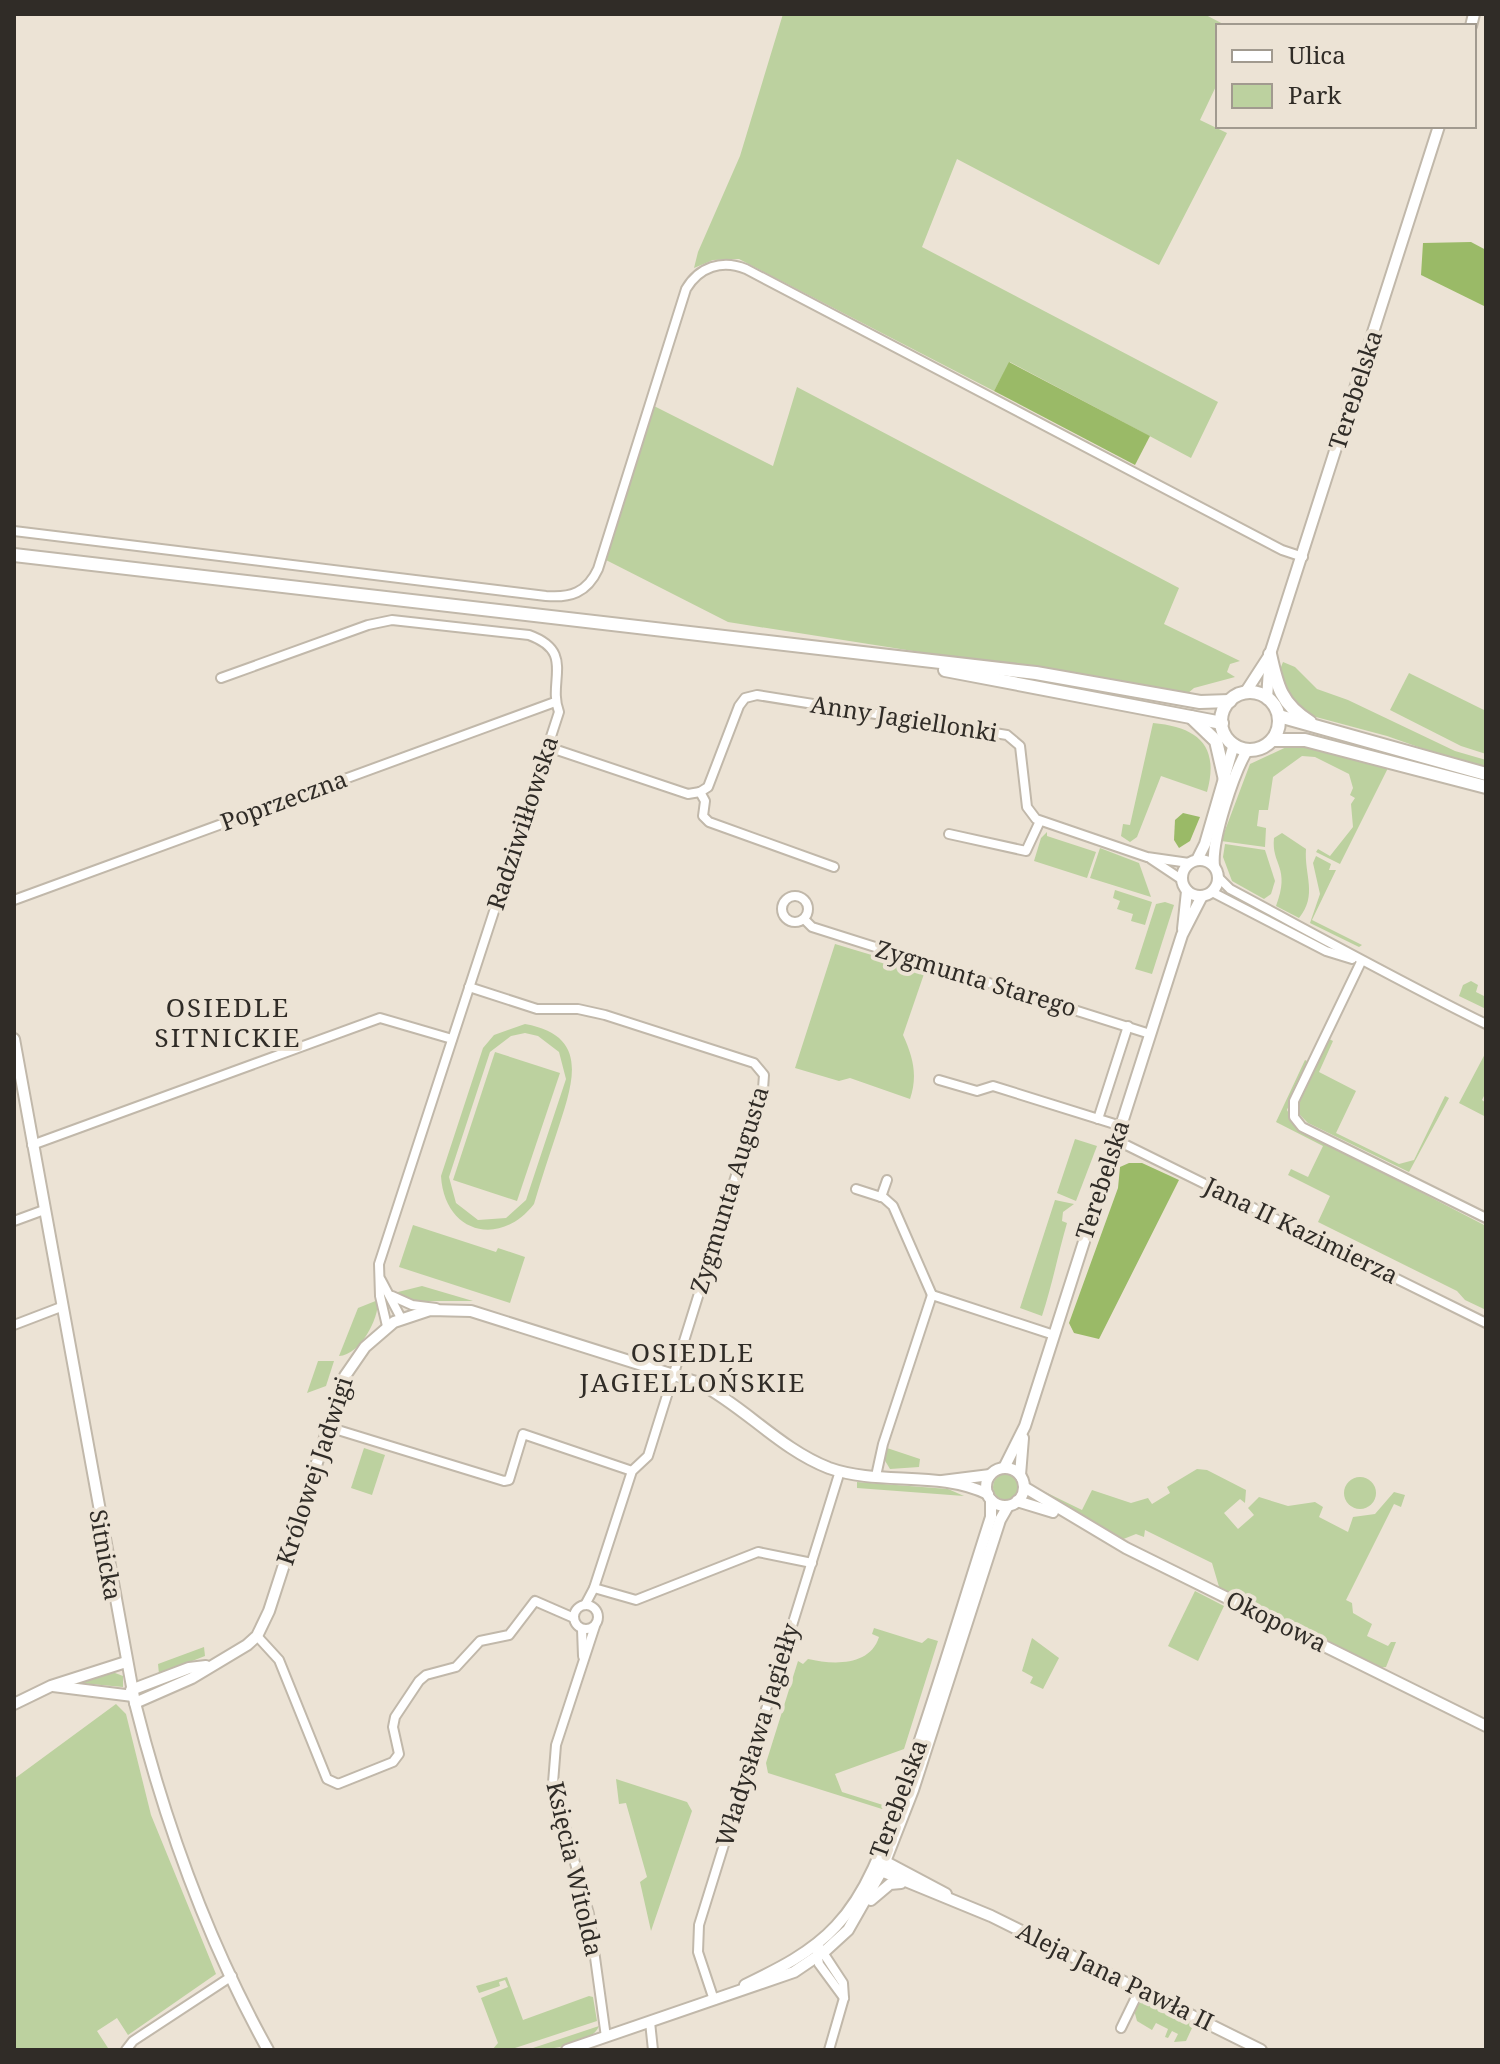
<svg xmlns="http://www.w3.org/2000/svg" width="1500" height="2064" viewBox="0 0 1500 2064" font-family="'Noto Serif',serif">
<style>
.green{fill:#bcd19f;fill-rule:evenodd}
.forest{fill:#9aba67}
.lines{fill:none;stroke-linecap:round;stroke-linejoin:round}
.minor-casing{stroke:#c1b8aa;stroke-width:12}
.tertiary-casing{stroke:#c1b8aa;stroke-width:14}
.primary-casing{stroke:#c1b8aa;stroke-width:16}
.minor{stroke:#fff;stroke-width:8}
.tertiary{stroke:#fff;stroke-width:10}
.primary{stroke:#fff;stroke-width:12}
.labels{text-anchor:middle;stroke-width:8;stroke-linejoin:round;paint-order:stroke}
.street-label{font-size:24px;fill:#302c27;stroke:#ece3d5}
.neighbourhood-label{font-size:26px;letter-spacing:2px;fill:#302c27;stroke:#ece3d5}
</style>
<rect width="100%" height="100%" fill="#ece3d5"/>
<g class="green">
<polygon points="783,14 1204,14 1227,26 1218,26 1218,82 1200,120 1227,133 1159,265 957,159 922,247 1218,402 1191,458 1010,362 994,391 739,259 713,260 694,268 698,252 740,156"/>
<polygon points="797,387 1179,588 1164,624 1240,661 1230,664 1227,672 1235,677 1194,688 1187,694 728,622 606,560 654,406 773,466"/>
<polygon points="1283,662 1295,667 1317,689 1348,700 1455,751 1486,760 1486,771 1387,736 1301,713 1291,703 1279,672"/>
<polygon points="1409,673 1486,711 1486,754 1461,746 1390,710"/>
<path d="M1153,723C1197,727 1220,745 1207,792L1161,776L1137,837L1130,842L1121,836L1123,824L1130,825Z"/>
<polygon points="1295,743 1389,766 1340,864 1316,852 1318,849 1330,856 1353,827 1351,804 1355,798 1350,795 1353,788 1349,774 1315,757 1302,756 1273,777 1268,810 1259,810 1257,826 1266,828 1265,847 1221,841 1250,764"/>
<polygon points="1047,832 1047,836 1096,852 1087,878 1034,861 1041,838"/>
<path d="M1282,833L1306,849C1304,875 1318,895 1299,918L1276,906C1291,867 1271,865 1274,838Z"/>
<polygon points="1225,844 1265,850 1275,881 1271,894 1264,899 1232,881 1223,857"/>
<polygon points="1100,848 1139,863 1151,897 1090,878"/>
<polygon points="1316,856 1331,864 1329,870 1336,870 1312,920 1362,945 1359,947 1310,923 1320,894 1313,863"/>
<polygon points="1115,890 1152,902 1145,925 1131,921 1133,914 1117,909 1120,901 1113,898"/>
<polygon points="1165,902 1174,905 1152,974 1135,969 1156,904"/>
<path d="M835,944L925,971L903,1035C913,1057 918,1075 910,1099L850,1078L839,1081L795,1068Z"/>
<polygon points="1471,981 1478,985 1476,992 1486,997 1486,1009 1459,996 1463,985"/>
<path d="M525,1024C592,1036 572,1085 557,1132C549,1156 541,1180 534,1204C499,1249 444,1232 441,1176L483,1048L494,1035ZM525,1033L538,1036L559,1052L566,1079L526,1200L506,1218L478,1220L456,1203L449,1177L490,1052L511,1036Z"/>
<polygon points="1329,1039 1333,1041 1319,1072 1356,1091 1336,1133 1399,1164 1414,1160 1445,1096 1449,1098 1409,1172 1308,1123 1298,1113 1299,1103"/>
<polygon points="495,1052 560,1073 517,1201 453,1180"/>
<polygon points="1486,1052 1486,1092 1482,1100 1486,1103 1486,1117 1459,1103"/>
<polygon points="1305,1060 1307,1061 1287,1110 1297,1128 1486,1226 1486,1310 1465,1300 1457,1291 1318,1222 1330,1196 1288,1175 1291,1169 1308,1177 1323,1146 1276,1122"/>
<polygon points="1075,1139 1097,1146 1076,1201 1057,1193"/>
<path d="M1055,1200L1074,1204L1063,1212L1062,1221L1067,1223C1058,1254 1053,1282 1042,1316L1020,1308Z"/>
<polygon points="413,1225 496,1252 498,1248 525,1257 510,1303 399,1267"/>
<polygon points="422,1286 473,1301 415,1301 394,1293"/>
<path d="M378,1300C379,1319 360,1355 339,1356L358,1308Z"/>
<polygon points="318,1361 334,1361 326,1386 307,1393"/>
<polygon points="364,1448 385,1455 372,1495 351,1488"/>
<polygon points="887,1448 920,1459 919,1467 890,1469 884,1459"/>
<polygon points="1197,1469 1207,1470 1246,1490 1245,1503 1240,1499 1224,1513 1238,1529 1254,1515 1248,1508 1259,1497 1288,1506 1315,1502 1323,1507 1319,1517 1348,1532 1353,1517 1375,1514 1394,1492 1405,1495 1401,1507 1394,1504 1346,1600 1352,1603 1353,1613 1372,1624 1367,1636 1388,1646 1391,1642 1396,1642 1386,1667 1378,1668 1220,1590 1212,1563 1145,1530 1144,1537 1136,1534 1121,1540 1041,1496 1043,1492 1035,1487 1082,1510 1092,1490 1131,1503 1148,1498 1152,1504 1170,1493 1167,1487"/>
<circle cx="1006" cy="1487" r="13"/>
<circle cx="1360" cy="1493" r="16"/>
<polygon points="857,1482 948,1489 964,1496 857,1488"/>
<polygon points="1195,1591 1224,1606 1198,1661 1168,1646"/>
<path d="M874,1628L922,1643L928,1638L938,1641L904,1749L835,1774L842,1792L886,1806L882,1809L768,1773L766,1763L798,1661L803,1664L808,1659C834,1665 870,1666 879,1637L872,1634Z"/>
<polygon points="1032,1638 1059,1658 1043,1689 1030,1683 1033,1677 1022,1671"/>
<polygon points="204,1647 205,1656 159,1674 158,1664"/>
<polygon points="110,1671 123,1676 123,1687 80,1683"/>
<polygon points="116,1704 126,1714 151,1815 216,1974 128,2035 117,2018 97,2031 108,2048 105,2050 14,2050 14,1779"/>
<polygon points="616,1779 687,1802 692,1811 651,1931 640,1882 647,1877 626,1803 619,1804"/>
<polygon points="507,1977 523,2020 589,1996 593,1997 597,2021 509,2050 492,2050 498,2043 481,1998 508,1987 505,1980 499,1982 500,1986 479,1993 476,1986"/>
<polygon points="1143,1999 1187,2017 1192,2028 1186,2041 1174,2042 1178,2034 1172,2031 1168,2038 1165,2037 1168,2029 1156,2023 1152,2030 1137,2021 1134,2010"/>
<path d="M599,2026C591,2046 546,2050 527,2050Z"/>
</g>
<g class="forest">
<polygon points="1471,242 1486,250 1486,307 1421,275 1423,243"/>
<polygon points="1009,362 1150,436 1135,465 994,391"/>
<polygon points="1183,813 1200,817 1190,841 1179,848 1174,840 1175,820"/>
<polygon points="1129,1163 1142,1163 1179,1180 1099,1339 1074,1333 1069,1323 1118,1188 1120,1167"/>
</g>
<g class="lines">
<g class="minor-casing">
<g id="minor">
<path d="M14,531L546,596C570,598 587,593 598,569L686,289C699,267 722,259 746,269L1282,550L1303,557"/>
<path d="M221,678L368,625L392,620L529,635C576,652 547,681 559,712L379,1264L380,1296L387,1326"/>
<polyline points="548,747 688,794 700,792"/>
<polyline points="700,792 708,787 739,706 745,698 757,695 1007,735 1020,746 1027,807 1036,819 1147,857 1189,863"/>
<polyline points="700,792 705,801 703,816 709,822 834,867"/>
<polyline points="949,834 1026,851 1040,821"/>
<polyline points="1151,859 1181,879"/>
<path d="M1218,877L1230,889C1316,935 1399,981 1486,1024"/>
<polyline points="1212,892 1326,951 1352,959"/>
<circle cx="795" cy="909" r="13"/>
<polyline points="14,900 555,702"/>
<polyline points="804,919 812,927 1150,1034"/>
<polyline points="1361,962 1294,1101 1294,1117 1302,1127 1486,1218"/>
<polyline points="469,987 537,1009 578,1009 605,1015 754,1063 764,1075 763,1089 648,1456 632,1471 594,1588 585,1605"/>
<polyline points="939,1080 977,1091 993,1086 1121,1126"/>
<polyline points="1098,1119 1128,1026"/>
<polyline points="1116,1140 1486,1323"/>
<polyline points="32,1145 380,1018 452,1039"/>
<polyline points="856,1189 884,1198 893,1206 932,1295"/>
<polyline points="881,1197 887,1180"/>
<polyline points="14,1221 44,1210"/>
<polyline points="381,1280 401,1318"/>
<polyline points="932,1295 1054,1335"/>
<polyline points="392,1296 412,1305 436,1308"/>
<polyline points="14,1325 61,1307"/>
<polyline points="328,1427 504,1481 509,1480 523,1434 632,1471"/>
<polyline points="876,1476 883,1444 932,1295"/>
<polyline points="594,1588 636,1600 758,1552 812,1563"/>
<circle cx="586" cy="1617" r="12"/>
<polyline points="595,1626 556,1745 553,1783 589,1914 606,2037"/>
<polyline points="582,1629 583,1656"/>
<polyline points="257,1636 279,1660 327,1779 338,1784 393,1762 399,1754 393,1727 395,1717 419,1681 426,1675 456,1667 480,1641 509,1635 535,1601 574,1618"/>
<polyline points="820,1948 843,1983 844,1998 829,2050"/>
<polyline points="817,1952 819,1964 844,1998"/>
<polyline points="714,2000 698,1952 699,1925 840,1471"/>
<polyline points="650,2022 653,2050"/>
<polyline points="1121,2028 1140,1989"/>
<polyline points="126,2050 133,2041 232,1976"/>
</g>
</g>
<g class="tertiary-casing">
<g id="tertiary">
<polyline points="1471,26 1474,14"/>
<polyline points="1245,693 1269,656"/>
<polyline points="1267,699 1270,654 1439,126"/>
<circle cx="1200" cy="878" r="18"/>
<polyline points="1197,860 1205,844 1234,744"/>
<path d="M1214,866C1211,841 1234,771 1248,749"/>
<polyline points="1183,929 1187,891"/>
<path d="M14,1039L135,1703C165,1823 208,1942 268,2050"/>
<polyline points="1004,1468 1025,1426 1182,935 1202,896"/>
<circle cx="1005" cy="1487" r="19"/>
<polyline points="1020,1475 1023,1438"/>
<polyline points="942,1481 990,1475"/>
<polyline points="1024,1487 1126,1548 1486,1726"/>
<polyline points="1017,1501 1053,1512"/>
<polyline points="53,1686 133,1696"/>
<polyline points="131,1690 189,1668 206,1666"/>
<path d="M135,1703L192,1678L247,1645L257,1636L269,1611L345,1376L365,1347L394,1322L430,1310L471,1311L699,1383C745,1407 780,1449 829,1468C879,1486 939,1470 988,1494"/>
<polyline points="14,1704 51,1686 126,1662"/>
<polyline points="882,1860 946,1894"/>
<polyline points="879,1870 991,1916 1261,2050"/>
<polyline points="871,1900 890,1884 901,1883"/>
<path d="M745,1985C778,1969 811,1953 836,1926C872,1888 888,1832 905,1784C936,1696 962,1607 991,1517V1500"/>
<polyline points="567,2050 794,1972 825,1951 848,1930 881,1872 913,1790 1000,1520 1008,1506"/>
</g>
</g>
<g class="primary-casing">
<g id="primary">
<polyline points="14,555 1036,673 1200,702 1230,701"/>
<path d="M1270,654C1277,686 1281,704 1310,722"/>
<polyline points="945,670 1222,723"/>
<circle cx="1250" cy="721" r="29"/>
<polyline points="1279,716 1486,774"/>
<polyline points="1191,717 1216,741 1225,780"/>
<polyline points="1273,740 1305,740 1486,787"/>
</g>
</g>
<use href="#minor" class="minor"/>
<use href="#tertiary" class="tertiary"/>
<use href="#primary" class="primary"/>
</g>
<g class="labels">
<g class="street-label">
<text transform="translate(1356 390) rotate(-72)" y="8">Terebelska</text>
<text transform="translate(904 719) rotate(9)" y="8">Anny Jagiellonki</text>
<text transform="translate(284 801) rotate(-20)" y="8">Poprzeczna</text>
<text transform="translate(523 823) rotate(-72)" y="8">Radziwiłłowska</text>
<text transform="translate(976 979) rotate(17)" y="8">Zygmunta Starego</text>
<text transform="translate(1103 1180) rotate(-72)" y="8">Terebelska</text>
<text transform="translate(730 1190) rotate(-73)" y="8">Zygmunta Augusta</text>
<text transform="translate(1301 1231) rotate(26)" y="8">Jana II Kazimierza</text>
<text transform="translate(315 1471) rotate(-72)" y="8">Królowej Jadwigi</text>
<text transform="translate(105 1555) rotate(80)" y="8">Sitnicka</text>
<text transform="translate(1276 1622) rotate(26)" y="8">Okopowa</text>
<text transform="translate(758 1735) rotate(-73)" y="8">Władysława Jagiełły</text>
<text transform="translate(899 1799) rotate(-70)" y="8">Terebelska</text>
<text transform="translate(574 1869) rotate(77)" y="8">Księcia Witolda</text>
<text transform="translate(1115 1977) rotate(26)" y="8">Aleja Jana Pawła II</text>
</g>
<g class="neighbourhood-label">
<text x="228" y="1017">OSIEDLE<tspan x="228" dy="30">SITNICKIE</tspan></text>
<text x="693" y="1362">OSIEDLE<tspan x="693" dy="30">JAGIELLOŃSKIE</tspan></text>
</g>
</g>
<rect width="1500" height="2064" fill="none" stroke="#302c27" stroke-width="32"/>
<rect x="1216" y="24" width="260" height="104" fill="#ece3d5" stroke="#a19a8f" stroke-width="2"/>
<rect x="1232" y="50" width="40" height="12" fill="#ffffff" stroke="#a19a8f" stroke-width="2"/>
<text x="1288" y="64" font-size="24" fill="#302c27">Ulica</text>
<rect x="1232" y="84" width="40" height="24" fill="#bcd19f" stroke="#a19a8f" stroke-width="2"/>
<text x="1288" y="104" font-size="24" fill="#302c27">Park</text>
</svg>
